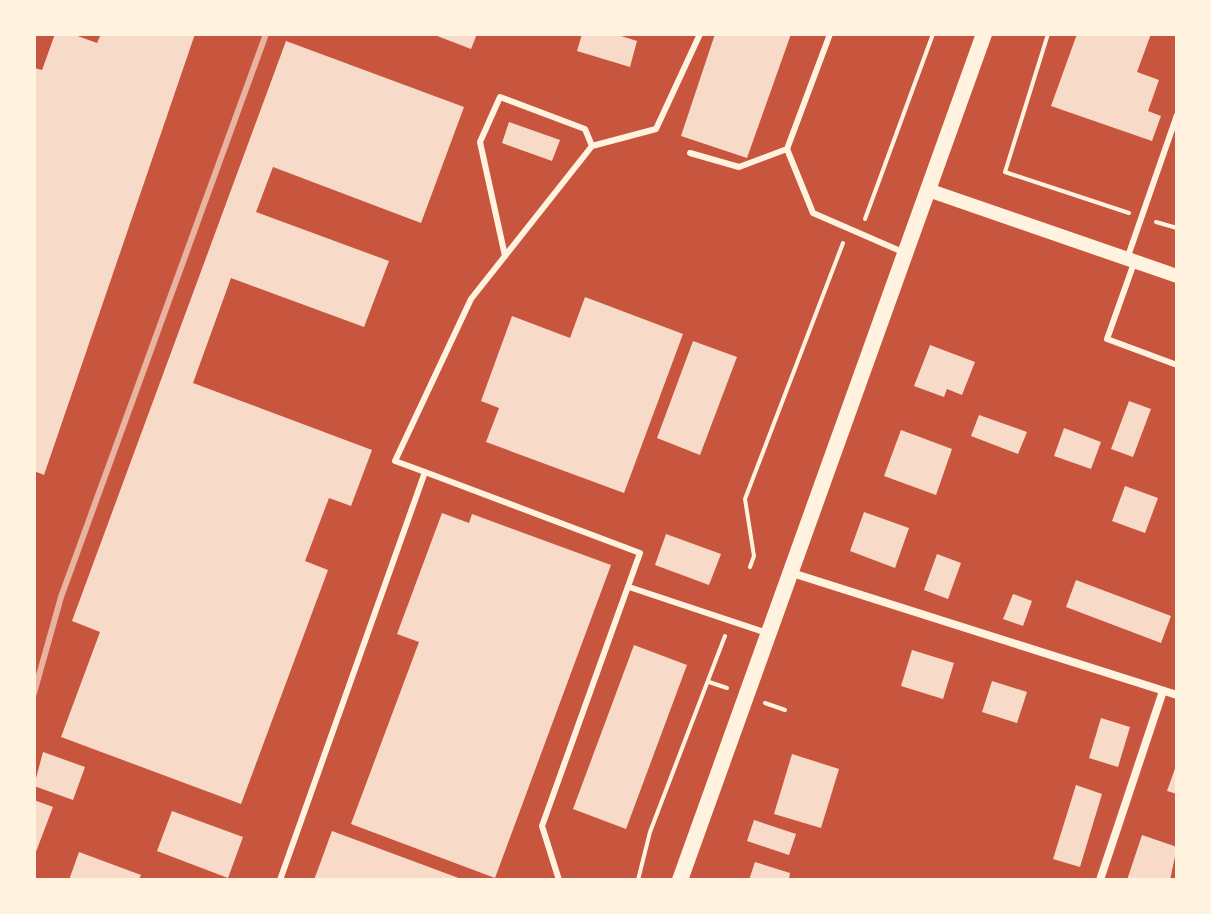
<svg xmlns="http://www.w3.org/2000/svg" width="1211" height="914" viewBox="0 0 1211 914" font-family="'PT Sans',sans-serif">
<style>
.building{fill:#f7dbc8}
.lines{fill:none;stroke-linecap:round;stroke-linejoin:round}
.path{stroke:#fff3e0;stroke-width:4}
.service{stroke:#fff3e0;stroke-width:6}
.minor{stroke:#fff3e0;stroke-width:8}
.tertiary{stroke:#fff3e0;stroke-width:14}
.secondary{stroke:#fff3e0;stroke-width:16}
.rail{stroke:#e9b49f;stroke-width:6}
</style>
<rect width="100%" height="100%" fill="#c8553d"/>
<g class="building">
<polygon points="55,34 72,34 97,43 101,34 195,34 44,475 34,471 34,68 42,70"/>
<polygon points="432,34 477,34 471,49"/>
<polygon points="582,34 615,34 637,41 630,67 577,51"/>
<polygon points="715,34 791,34 747,158 681,136"/>
<polygon points="1077,34 1151,34 1137,72 1159,80 1148,111 1161,116 1152,141 1051,106"/>
<polygon points="286,41 464,107 421,223 273,167 256,212 389,261 364,327 231,278 193,383 372,450 351,506 329,498 305,561 328,570 241,804 61,737 100,632 72,621"/>
<polygon points="509,122 560,140 552,161 502,143"/>
<polygon points="585,297 683,334 624,493 486,442 499,408 481,401 512,316 570,338"/>
<polygon points="693,341 737,357 700,455 657,438"/>
<polygon points="930,345 975,362 962,395 947,389 944,397 914,386"/>
<polygon points="1129,401 1151,409 1133,457 1111,449"/>
<polygon points="979,415 1027,432 1018,454 971,436"/>
<polygon points="1064,428 1101,442 1091,469 1054,456"/>
<polygon points="901,430 952,449 936,495 884,476"/>
<polygon points="1125,486 1158,498 1145,533 1112,521"/>
<polygon points="864,512 909,528 895,568 850,551"/>
<polygon points="442,513 469,523 472,514 611,565 495,878 351,824 419,642 397,634"/>
<polygon points="666,534 721,554 709,585 655,565"/>
<polygon points="937,554 961,563 948,599 924,590"/>
<polygon points="1076,580 1171,616 1161,643 1066,607"/>
<polygon points="1013,594 1032,601 1023,626 1003,619"/>
<polygon points="634,645 687,665 626,829 573,809"/>
<polygon points="912,650 954,663 943,699 901,686"/>
<polygon points="992,681 1027,692 1017,723 982,712"/>
<polygon points="1101,718 1130,727 1118,767 1089,758"/>
<polygon points="43,752 85,767 73,800 34,786"/>
<polygon points="792,754 839,769 821,828 774,814"/>
<polygon points="1177,763 1177,794 1167,791"/>
<polygon points="1076,785 1102,794 1080,867 1053,859"/>
<polygon points="34,800 53,807 34,857"/>
<polygon points="172,811 243,837 228,878 157,851"/>
<polygon points="754,820 796,834 789,855 747,841"/>
<polygon points="332,831 464,880 314,880"/>
<polygon points="1142,835 1177,847 1170,880 1127,880"/>
<polygon points="79,852 141,875 139,880 69,880"/>
<polygon points="755,862 790,873 789,880 749,880"/>
</g>
<g class="lines">
<g class="path">
<polyline points="1048,34 1005,172 1129,213"/>
<polyline points="865,219 933,34"/>
<polyline points="1156,222 1177,228"/>
<polyline points="750,567 754,556 745,499 843,243"/>
<polyline points="709,682 727,688"/>
<polyline points="765,703 785,710"/>
<polyline points="638,880 650,832 725,636"/>
</g>
<g class="service">
<polyline points="787,149 813,213 905,253"/>
<polyline points="690,153 739,167 787,149 830,34"/>
<polyline points="505,256 480,142 500,97 585,129 592,146"/>
<polyline points="1127,259 1177,115"/>
<polyline points="1134,263 1107,339 1177,365"/>
<polyline points="425,472 395,461 471,299 592,146 656,129 700,34"/>
<polyline points="629,587 767,633"/>
<polyline points="280,880 425,472 640,553 542,826 559,880"/>
</g>
<g class="minor">
<polyline points="789,572 1177,695"/>
<polyline points="1100,880 1163,691"/>
</g>
<polyline class="tertiary" points="928,190 1177,276"/>
<polyline class="secondary" points="680,880 984,34"/>
<polyline class="rail" points="34,693 61,597 266,34"/>
</g>
<rect width="1211" height="914" fill="none" stroke="#fff3e0" stroke-width="72"/>
</svg>
